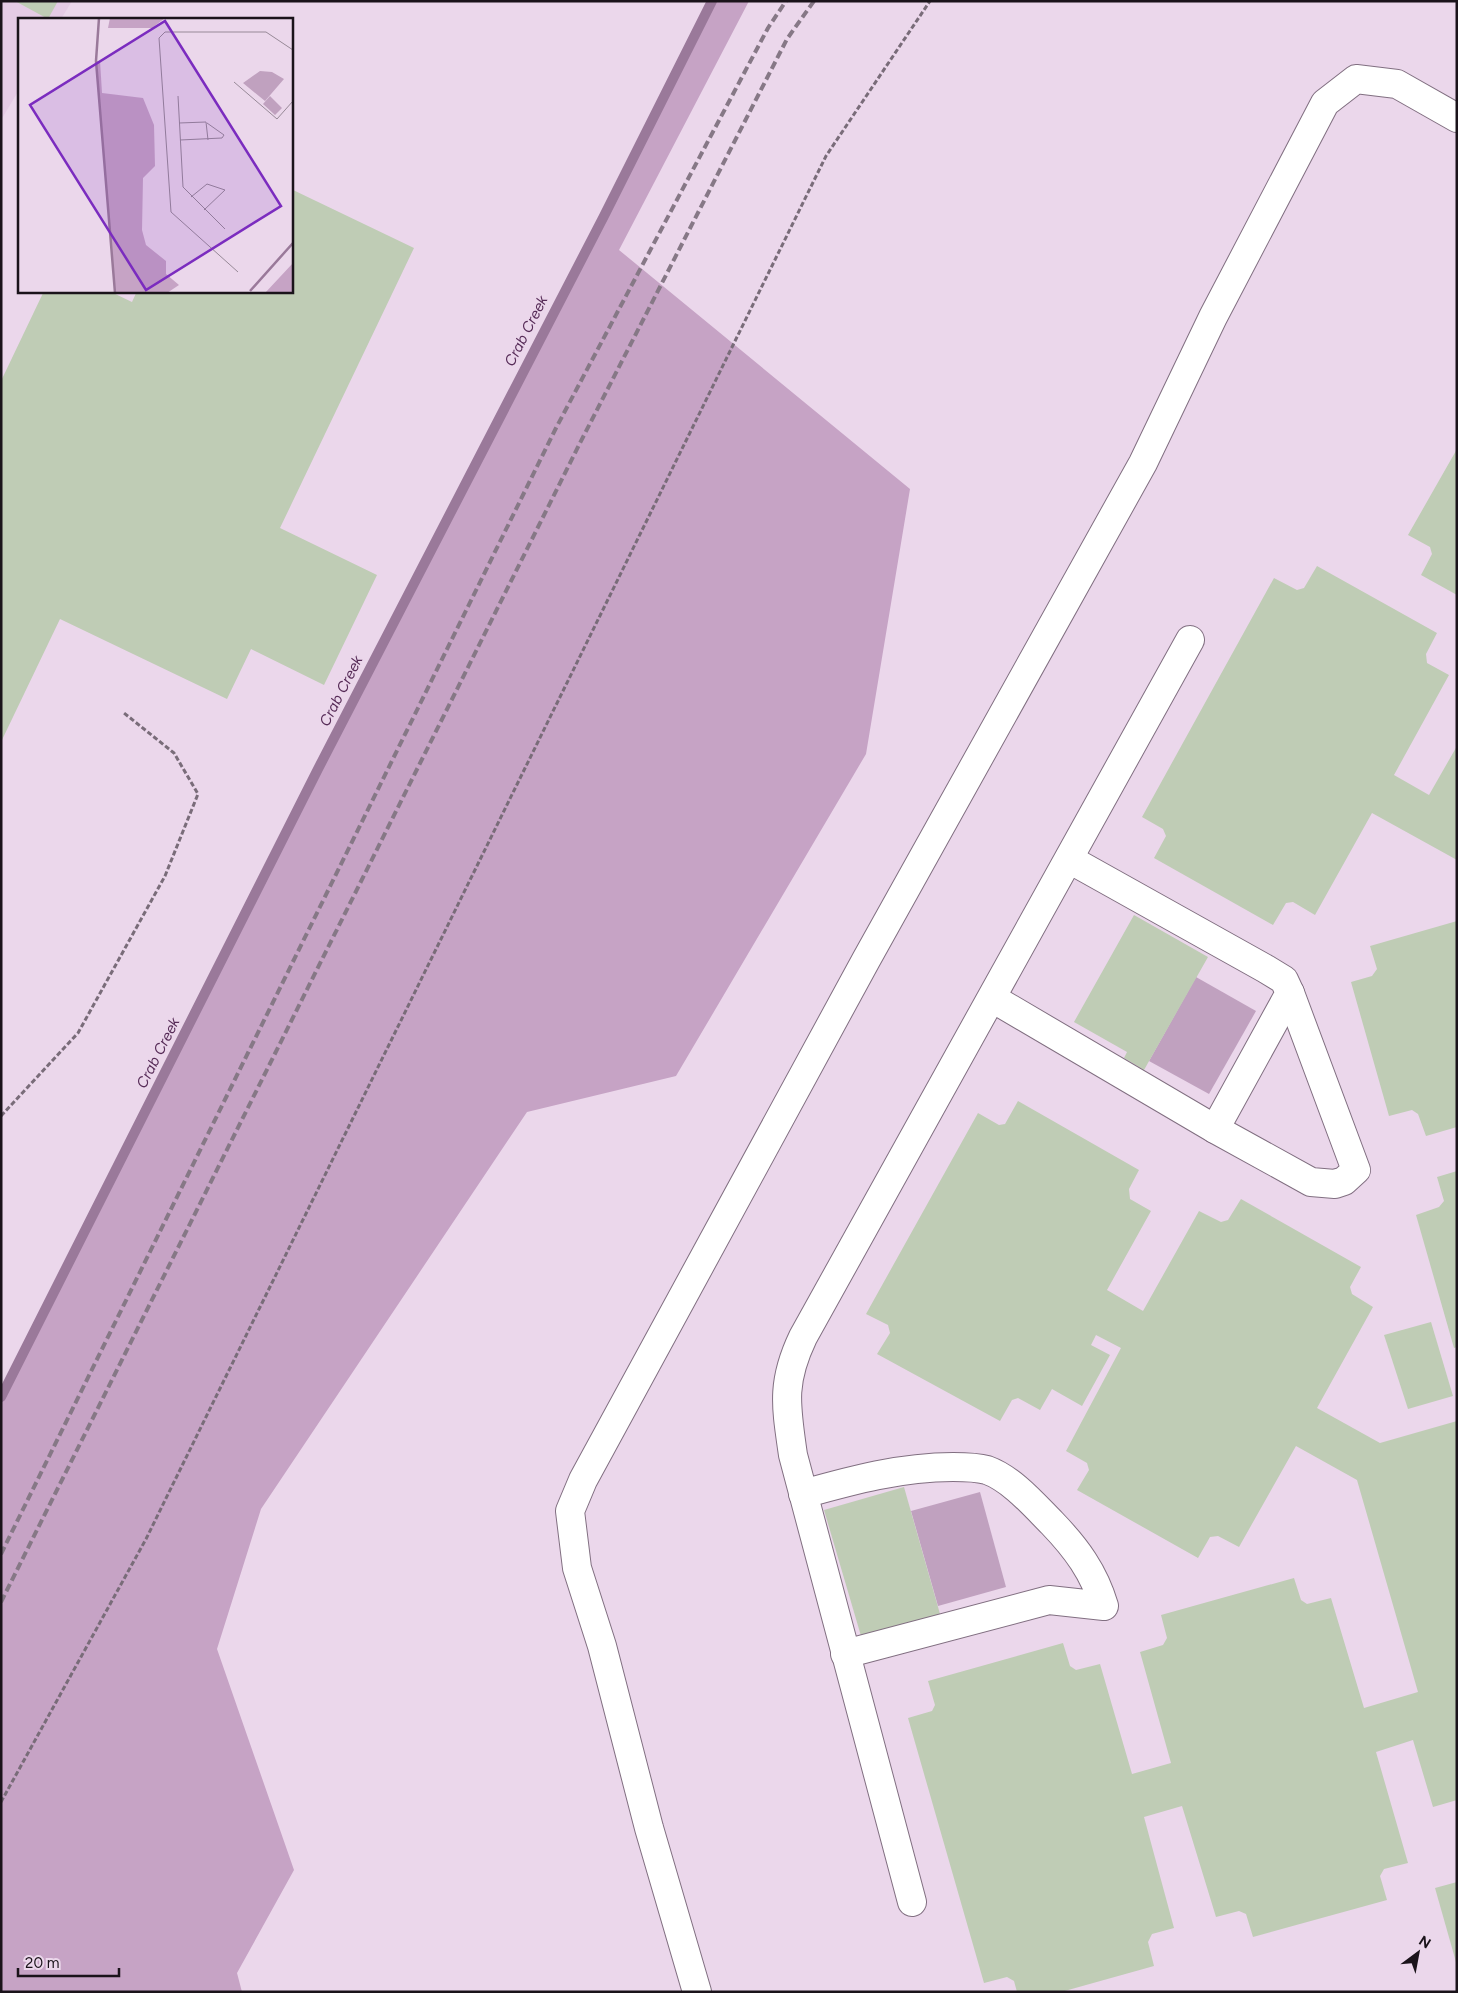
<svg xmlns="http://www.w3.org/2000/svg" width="1458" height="1993" viewBox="0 0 1458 1993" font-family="Figtree,sans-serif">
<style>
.built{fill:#e5cbe5}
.green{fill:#c0a1bf}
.forest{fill:#c6a3c5}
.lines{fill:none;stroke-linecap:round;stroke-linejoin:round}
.stream{stroke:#9a799a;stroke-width:10}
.building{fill:#bfccb5}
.minor-casing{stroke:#816f81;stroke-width:30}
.path{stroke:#796c79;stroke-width:3;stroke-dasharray:5 2.5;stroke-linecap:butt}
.minor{stroke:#fff;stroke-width:28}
.rail{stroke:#867886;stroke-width:4;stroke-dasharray:8 4;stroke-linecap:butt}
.labels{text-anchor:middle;stroke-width:4.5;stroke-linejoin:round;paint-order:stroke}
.water-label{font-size:15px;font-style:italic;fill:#572c58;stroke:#ebd7eb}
.inset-river{fill:none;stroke:#9a799a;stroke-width:2.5}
.inset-road{fill:none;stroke:#978997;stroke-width:1}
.view{fill:#7b2cbf;fill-opacity:0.15;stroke:#7b2cbf;stroke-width:2.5}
.inset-edge{fill:none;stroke:#1a131a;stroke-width:2.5}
</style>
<rect width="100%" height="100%" fill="#ebd7eb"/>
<polygon class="built" points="1,1 72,1 61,19 19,19 19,90 1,120"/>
<g class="green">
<polygon points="1196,977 1256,1011 1209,1094 1149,1061"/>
<polygon points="980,1492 1006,1587 938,1606 911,1511"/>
</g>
<polygon class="forest" points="712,1 749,1 619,250 910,489 866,754 676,1076 527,1112 261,1509 217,1649 294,1870 237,1973 242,1992 1,1992 1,1397 318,769 604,216"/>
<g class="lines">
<polyline class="stream" points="1,1397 318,769 604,216 712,1"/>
</g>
<g class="building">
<polygon points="15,1 58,1 48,19"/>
<polygon points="291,189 414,248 280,528 377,575 324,685 251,649 227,699 60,619 1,742 1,381 44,291 109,291 132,302 137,291 291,291"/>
<polygon points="1457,449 1457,595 1421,575 1432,554 1430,547 1408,535"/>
<polygon points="1317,566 1437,633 1426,654 1427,663 1449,675 1394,775 1429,795 1457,746 1457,860 1372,813 1315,915 1293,902 1286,903 1273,925 1154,858 1166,836 1163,829 1142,817 1274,578 1297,590 1304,588"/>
<polygon points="1134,915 1208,957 1144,1070 1124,1058 1127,1052 1074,1022"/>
<polygon points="1457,921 1457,1127 1426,1136 1418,1114 1412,1110 1389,1116 1351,982 1372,976 1377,969 1370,946"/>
<polygon points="1018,1101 1139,1170 1129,1189 1130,1199 1151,1211 1107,1290 1143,1311 1199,1211 1221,1222 1228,1220 1241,1199 1361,1267 1350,1287 1352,1294 1373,1307 1317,1408 1380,1443 1457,1421 1457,1800 1433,1807 1413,1740 1376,1752 1408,1863 1384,1869 1380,1876 1387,1900 1253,1937 1246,1914 1239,1911 1216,1917 1182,1806 1144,1817 1174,1928 1152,1934 1148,1942 1154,1966 1061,1992 1017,1992 1014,1981 1007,1977 984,1983 908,1718 932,1711 935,1705 928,1681 1063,1643 1070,1666 1076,1670 1100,1664 1132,1774 1171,1763 1140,1652 1163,1645 1167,1638 1161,1615 1294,1578 1301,1600 1307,1604 1331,1598 1364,1708 1418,1692 1357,1480 1296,1446 1239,1547 1218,1536 1210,1537 1198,1558 1077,1490 1089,1470 1087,1463 1066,1451 1121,1348 1096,1335 1091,1345 1110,1355 1082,1406 1052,1389 1040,1410 1018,1398 1012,1400 1000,1421 877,1354 890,1333 888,1325 866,1314 978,1113 999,1125 1005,1124"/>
<polygon points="1457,1171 1457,1347 1454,1348 1416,1215 1439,1207 1444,1201 1437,1177"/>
<polygon points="1431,1322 1453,1396 1408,1409 1384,1335"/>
<polygon points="904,1487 940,1614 861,1636 824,1510"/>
<polygon points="1457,1882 1457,1962 1456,1962 1435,1888"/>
</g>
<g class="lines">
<g class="minor-casing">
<g id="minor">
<polyline points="1069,859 1266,969 1284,980 1290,993 1286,1000 1215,1129"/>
<polyline points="992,998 1215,1129 1311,1182 1335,1184 1344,1181 1356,1170 1290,993"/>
<path d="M803,1494C853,1480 901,1467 953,1467C964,1467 976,1467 987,1470C1012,1479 1034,1505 1052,1523C1076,1548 1094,1572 1104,1606L1049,1600L845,1654"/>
<path d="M912,1902L793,1455C786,1406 781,1383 803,1337L1190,640"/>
<polyline points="697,1992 649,1828 602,1646 577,1568 570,1511 583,1480 866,960 1143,463 1213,317 1325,103 1356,79 1397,84 1457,118"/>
</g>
</g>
<g class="path">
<polyline points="1,1116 78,1033 165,876 198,794 174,753 124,713"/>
<polyline points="1,1802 146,1539 826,156 930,1"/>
</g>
<use href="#minor" class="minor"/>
<g class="rail">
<polyline points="1,1554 556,428 768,28 786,1"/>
<polyline points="1,1602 580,443 787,39 814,1"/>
</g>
</g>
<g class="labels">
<g class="water-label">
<text transform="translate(526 331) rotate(-63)" y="5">Crab Creek</text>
<text transform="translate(341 691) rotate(-63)" y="5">Crab Creek</text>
<text transform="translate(158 1053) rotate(-63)" y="5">Crab Creek</text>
</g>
</g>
<g transform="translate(18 18)">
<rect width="275" height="275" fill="#ebd7eb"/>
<path d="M242,53L254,54L266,61L247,83L225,65ZM252,78L264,90L257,97L245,86Z" fill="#c0a1bf"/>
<path d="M92,0H147L134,10H90ZM78,43H82L84,75L125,80L136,107L137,148L125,160L124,212L128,227L148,243V256L161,267L149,275H97ZM275,245V275H247Z" fill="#c6a3c5"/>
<path class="inset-river" d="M81,0L78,43L97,275M232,273L275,225"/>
<path class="inset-road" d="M216,64L259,101L275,83M160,78L165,169L207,211M161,105L188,104L190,122M162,122L204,120L206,117L189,105M173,179L189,166L207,172L186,192M220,254L153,194L141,20L147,14H248L275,32"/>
<path class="view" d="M147,3L263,188L128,272L12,87Z"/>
<rect width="275" height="275" class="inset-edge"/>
</g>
<rect width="1458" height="1993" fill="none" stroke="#1a131a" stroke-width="5"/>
<g transform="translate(1418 1953) rotate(32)" stroke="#ebd7eb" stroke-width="4" paint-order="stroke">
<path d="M0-4L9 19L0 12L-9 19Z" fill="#1a131a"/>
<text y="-8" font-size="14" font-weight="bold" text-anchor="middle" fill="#1a131a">N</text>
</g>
<path d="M18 1968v8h101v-8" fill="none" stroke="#1a131a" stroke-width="2.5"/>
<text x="25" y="1968" font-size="15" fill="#1a131a" stroke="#ebd7eb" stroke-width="4" paint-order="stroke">20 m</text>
</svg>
